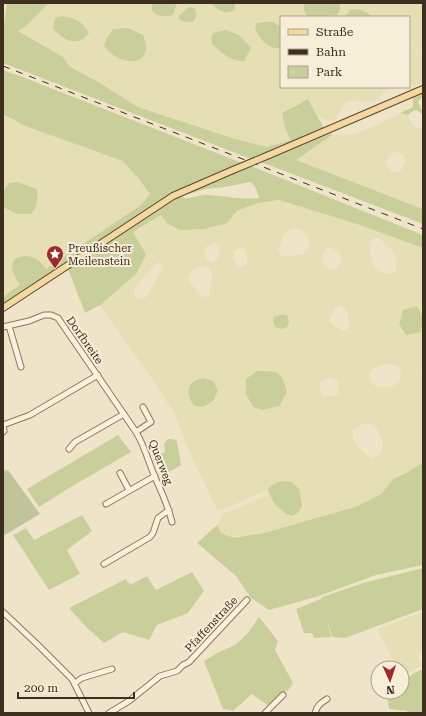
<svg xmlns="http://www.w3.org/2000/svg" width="426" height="716" font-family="'Roboto Serif',serif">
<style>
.farmland{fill:#e6deb5;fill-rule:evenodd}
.green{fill:#c9cf9b}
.cemetery{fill:#bfc49a}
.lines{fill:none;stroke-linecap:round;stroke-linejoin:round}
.minor-casing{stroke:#8d765c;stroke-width:7}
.major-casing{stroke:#5b4430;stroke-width:8}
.minor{stroke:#faf1dc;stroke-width:5}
.major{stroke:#f3d9a0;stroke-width:6}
.rail{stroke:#3d2e20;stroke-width:1;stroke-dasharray:7 7;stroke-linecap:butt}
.major-bridge-casing{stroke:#5b4430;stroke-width:8;stroke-linecap:butt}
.major-bridge{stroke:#f3d9a0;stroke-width:6}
.labels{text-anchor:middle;stroke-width:4;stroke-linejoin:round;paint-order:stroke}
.poi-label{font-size:11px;fill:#3d2e20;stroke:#f7eed8;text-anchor:start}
.street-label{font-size:11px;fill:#3d2e20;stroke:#f7eed8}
</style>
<rect width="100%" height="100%" fill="#f0e4c8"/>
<path class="farmland" d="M 49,3 L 152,3 L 151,6 L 176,9 L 177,3 L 211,3 L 215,7 L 235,9 L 235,3 L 304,3 L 304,10 L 306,15 L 312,17 L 281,17 L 281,27 L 273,22 L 277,48 L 281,48 L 281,87 L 388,87 L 375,102 L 349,101 L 342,106 L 338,116 L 334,121 L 329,121 L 320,118 L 308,99 L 293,106 L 285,128 L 291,140 L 267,147 L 235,139 L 138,107 L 100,83 L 70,67 L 63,57 L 17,31 L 26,26 Z
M 340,3 L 423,3 L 423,40 L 421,52 L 423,55 L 423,83 L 417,85 L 409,85 L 409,52 L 411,53 L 412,43 L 409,36 L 409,17 L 374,17 L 371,15 L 346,16 L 345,17 L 318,17 L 325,16 L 332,16 L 341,6 Z
M 400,113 L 408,115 L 412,124 L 418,128 L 422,127 L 423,125 L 423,209 L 296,160 L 332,135 L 352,135 L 377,125 ZM 393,152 L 399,153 L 404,156 L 406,161 L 402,169 L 398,173 L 391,171 L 385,162 Z
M 3,114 L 25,126 L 124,161 L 138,178 L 150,194 L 141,205 L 46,269 L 29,257 L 22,256 L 16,258 L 18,281 L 21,285 L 3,297 L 3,207 L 4,208 L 9,183 L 3,192 Z
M 279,200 L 357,224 L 423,248 L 423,317 L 417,306 L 403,310 L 399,324 L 421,332 L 423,323 L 423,364 L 421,373 L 423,376 L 423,462 L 406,473 L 393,479 L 381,494 L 358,506 L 264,533 L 234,538 L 221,533 L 217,525 L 223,514 L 268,495 L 267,490 L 222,510 L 217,510 L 189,451 L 174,413 L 155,383 L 130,348 L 100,305 L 132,232 L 161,215 L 167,223 L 227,223 L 237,211 L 257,203 ZM 294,228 L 301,229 L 308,236 L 309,248 L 303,254 L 292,256 L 282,256 L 278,250 L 284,234 L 289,230 ZM 374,238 L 379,238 L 394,252 L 397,261 L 395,272 L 390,274 L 381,272 L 373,265 L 370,254 L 370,243 ZM 213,243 L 220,245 L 218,258 L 213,263 L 206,260 L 204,255 L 206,247 ZM 243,248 L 247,255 L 247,261 L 244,267 L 238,267 L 233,259 L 234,251 ZM 328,248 L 332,248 L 340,253 L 341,262 L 337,269 L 330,271 L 323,264 L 322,256 L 324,251 ZM 160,262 L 162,264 L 162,269 L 150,291 L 144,299 L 135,298 L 134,291 L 137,285 L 156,264 ZM 198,266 L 206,266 L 211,271 L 212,277 L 209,296 L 201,297 L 188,279 L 190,273 ZM 340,305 L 344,308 L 348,314 L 349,324 L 347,330 L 342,330 L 334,326 L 329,320 L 335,308 ZM 385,364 L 396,365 L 401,372 L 400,380 L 392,387 L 377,387 L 370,382 L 369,373 L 374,368 ZM 329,378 L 338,381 L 338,394 L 332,396 L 324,397 L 319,387 L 321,381 ZM 364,423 L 373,425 L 379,432 L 383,443 L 381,453 L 373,459 L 365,454 L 354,442 L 352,430 Z
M 423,612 L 423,651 L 418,657 L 422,666 L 412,670 L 402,678 L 402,668 L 397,668 L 377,629 Z"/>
<path class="green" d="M 7,3 L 49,3 L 26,26 L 18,31 L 63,57 L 70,67 L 100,83 L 138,107 L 235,139 L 267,147 L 291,140 L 285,128 L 282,113 L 308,99 L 324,128 L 251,159 L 3,63 L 3,31 Z
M 152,3 L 177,3 L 173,15 C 163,18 149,16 152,3 Z
M 211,3 L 235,3 L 235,9 C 226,16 218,11 211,3 Z
M 304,3 L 340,3 C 341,7 340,12 337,15 L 312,17 L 306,15 L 304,10 Z
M 190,7 L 195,8 L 196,16 L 194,21 C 188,23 184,23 179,19 L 179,16 L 187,8 Z
M 355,9 L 362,10 L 374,17 L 345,17 L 350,10 Z
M 62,16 C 78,19 81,21 89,33 C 78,48 62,40 53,28 L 55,18 Z
M 264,22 L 273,22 L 281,27 L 281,48 C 268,50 260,39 255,29 L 257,23 Z
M 128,28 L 143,35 C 157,68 119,67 104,46 L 107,38 L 113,29 Z
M 226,30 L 239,35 L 251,48 L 244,61 C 231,62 221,52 212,44 L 211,39 L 213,33 Z
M 3,70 L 20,76 L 242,163 L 176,191 L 3,306 L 3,297 L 20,285 C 18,281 15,277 14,274 C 6,256 26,252 38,260 C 41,262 44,267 46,269 L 141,205 L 150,194 L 138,178 L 123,161 L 25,126 L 3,114 Z
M 423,93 L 423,96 L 418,102 L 423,112 L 423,115 L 418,111 L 414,110 L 408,115 L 400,113 L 413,107 L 413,97 Z
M 331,133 L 332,135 L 296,160 L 423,209 L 423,224 L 261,162 Z
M 251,166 L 423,235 L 423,248 L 357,224 L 279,200 L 257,203 L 237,211 L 227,223 L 204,229 L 180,230 L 167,223 L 161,215 L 133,232 L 146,255 L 136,274 L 100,305 L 85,313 L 68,269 L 150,214 L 181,195 L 184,198 C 193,199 200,194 209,195 C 228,196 239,200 259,198 C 258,192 255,185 250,182 L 225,187 L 206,189 L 188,194 L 185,193 Z
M 17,182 L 37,189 C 38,198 38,206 31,214 L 17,214 L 3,207 L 3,192 L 9,183 Z
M 417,306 L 423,317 L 421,332 L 406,335 L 399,324 L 403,310 Z
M 279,315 L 287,315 L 289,322 L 287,327 L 281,329 L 275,327 L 273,321 L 274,317 Z
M 257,371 C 279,372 281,370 287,392 L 279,406 L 263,410 L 253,407 L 246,394 L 246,379 Z
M 203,378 L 213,381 L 218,390 L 214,400 L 203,407 L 194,406 C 185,392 186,382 203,378 Z
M 118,435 L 131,452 L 69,488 L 39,507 L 27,489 Z
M 168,439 L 172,439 L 177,441 L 181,465 L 169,472 L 165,473 L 161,469 L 157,453 L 163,453 L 165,452 L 164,444 Z
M 423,462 L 423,565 L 376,575 L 319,596 L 269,610 L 251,598 L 236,576 L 197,543 L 217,525 L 221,533 L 234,538 L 264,533 L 358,506 L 381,494 L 393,479 L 406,473 Z
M 281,481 L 292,482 L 299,489 L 302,506 L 298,513 L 291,516 C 279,510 272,503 268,489 L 272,485 Z
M 82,515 L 92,531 L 67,550 L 80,574 L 49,590 L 13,535 L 26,528 L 34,540 Z
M 423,568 L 423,609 L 345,638 L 332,637 L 327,620 L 331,637 L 314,638 L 312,633 L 304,633 L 296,609 L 321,599 L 322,597 L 363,583 Z
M 192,572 L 204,591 L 188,613 L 157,625 L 149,640 L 123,632 L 104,643 L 87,628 L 69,608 L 126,579 L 130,585 L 147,576 L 156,590 Z
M 259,617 L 278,641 L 275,650 L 293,683 L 290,688 L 269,706 L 252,694 L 233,711 L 223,709 L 204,661 L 219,652 L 235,645 L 248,633 Z
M 423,669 L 423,713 L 407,713 L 407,711 L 389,709 L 387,695 L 391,692 L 402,692 L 402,683 L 414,673 Z"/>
<path class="cemetery" d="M 8,470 L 40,514 L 3,536 L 3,471 Z"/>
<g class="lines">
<g class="minor-casing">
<path id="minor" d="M 9,326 L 21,367
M 3,327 L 29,321 L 44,315 L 51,315 L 58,318 L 136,432 C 144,445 148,460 154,475 C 161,491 168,505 172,522
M 3,425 L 30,415 L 98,375
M 3,432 L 4,431 L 3,425
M 136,432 L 151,422 L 143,407
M 69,449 L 75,442 L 124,414
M 120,473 L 129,490
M 106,504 L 155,476
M 104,564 L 150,537 L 153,533 L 158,518 L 169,510
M 3,612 L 38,645 L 72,679 L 89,713
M 75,683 L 82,678 L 112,669
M 109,713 L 129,701 L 160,676 L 177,671 L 183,665 L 189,662 L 247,600
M 265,713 L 283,695
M 315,713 C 317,705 321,703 327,699"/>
</g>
<g class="major-casing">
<path id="major" d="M 269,155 L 423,89
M 3,308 L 173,196 L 233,170"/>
</g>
<use href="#minor" class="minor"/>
<use href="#major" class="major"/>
<path class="rail" d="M 3,66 L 423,229"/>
<g class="major-bridge-casing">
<path id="major-bridge" d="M 233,170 L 269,155"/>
</g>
<use href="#major-bridge" class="major-bridge"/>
</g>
<defs>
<g id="sight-pin" transform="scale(0.9)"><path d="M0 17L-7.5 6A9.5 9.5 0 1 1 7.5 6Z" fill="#9e2a2b" stroke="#f7eed8"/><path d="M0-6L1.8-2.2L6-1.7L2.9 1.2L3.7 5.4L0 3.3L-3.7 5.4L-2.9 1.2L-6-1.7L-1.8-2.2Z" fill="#fff"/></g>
</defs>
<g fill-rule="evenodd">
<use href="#sight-pin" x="55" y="254"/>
</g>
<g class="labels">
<g class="poi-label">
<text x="68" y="252">Preußischer<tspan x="68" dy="13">Meilenstein</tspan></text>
</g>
<g class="street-label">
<text transform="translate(85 340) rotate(55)" y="4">Dorfbreite</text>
<text transform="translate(161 462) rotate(68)" y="4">Querweg</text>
<text transform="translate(211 624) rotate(-47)" y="4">Pfaffenstraße</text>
</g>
</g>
<rect width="426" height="716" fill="none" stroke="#3d2e20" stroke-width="8"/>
<rect x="280" y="16" width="130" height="72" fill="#f7eed8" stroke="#ada18e"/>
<rect x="288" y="29" width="20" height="6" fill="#f3d9a0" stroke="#ada18e"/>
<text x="316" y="36" font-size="12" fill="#3d2e20">Straße</text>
<rect x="288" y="49" width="20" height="6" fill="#3d2e20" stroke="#ada18e"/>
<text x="316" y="56" font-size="12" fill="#3d2e20">Bahn</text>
<rect x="288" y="66" width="20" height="12" fill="#c9cf9b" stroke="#ada18e"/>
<text x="316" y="76" font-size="12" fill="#3d2e20">Park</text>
<g transform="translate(390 680) rotate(177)"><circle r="19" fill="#f7eed8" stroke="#ada18e"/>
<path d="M0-3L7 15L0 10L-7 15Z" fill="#9e2a2b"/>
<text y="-6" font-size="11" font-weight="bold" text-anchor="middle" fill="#3d2e20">N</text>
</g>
<path d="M18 692v6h116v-6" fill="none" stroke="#3d2e20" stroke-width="2"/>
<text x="24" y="692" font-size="12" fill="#3d2e20" stroke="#f7eed8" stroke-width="3" paint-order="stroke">200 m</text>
</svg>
